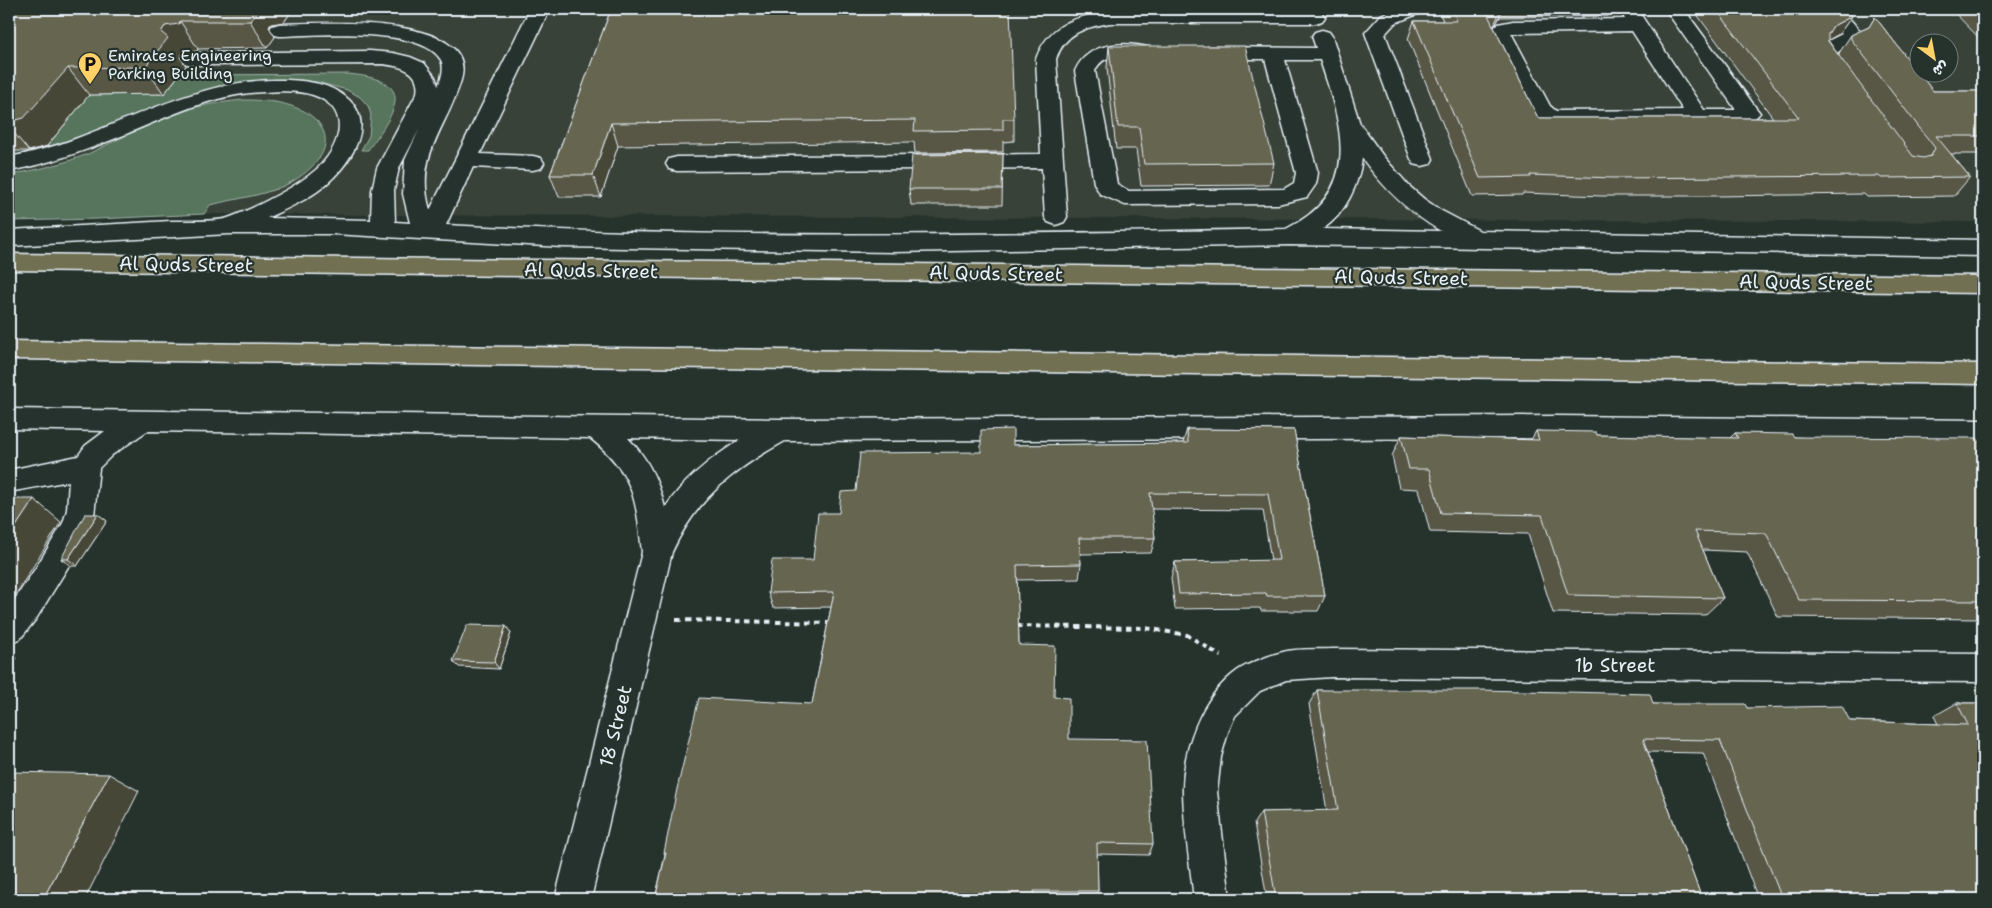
<svg xmlns="http://www.w3.org/2000/svg" width="1992" height="908" font-family="'Shantell Sans','Playpen Sans Arabic',sans-serif">
<style>
.built{fill:#394238;fill-rule:evenodd}
.green{fill:#56745c;stroke:#9fb2aa}
.lines{fill:none;stroke-linecap:round;stroke-linejoin:round}
.minor-casing{stroke:#e8f1f8;stroke-width:3}
.major-casing{stroke:#e8f1f8;stroke-width:3}
.path{stroke:#e8f1f8;stroke-width:4;stroke-dasharray:5.5 4.5;stroke-linecap:butt}
.minor{fill:#26332d;fill-rule:evenodd}
.major{fill:#716f52;fill-rule:evenodd}
.wall{fill:#585745;stroke:#e8f1f8}
.shaded-wall{fill:#474738;stroke:#e8f1f8}
.building{fill:#666550;stroke:#e8f1f8}
.labels{text-anchor:middle;stroke-width:4.5;stroke-linejoin:round;paint-order:stroke}
.far-poi-label{font-size:16px;fill:#e8f1f8;stroke:#26332d;text-anchor:start}
.street-label{font-size:19px;fill:#e8f1f8;stroke:#26332d}
</style>
<rect width="100%" height="100%" fill="#26332d"/>
<filter id="ink" filterUnits="userSpaceOnUse"><feTurbulence type="fractalNoise" baseFrequency=".02" numOctaves="2"/><feDisplacementMap in="SourceGraphic" scale="10" xChannelSelector="R" yChannelSelector="G"/><feConvolveMatrix kernelMatrix="1 2 1 2 8 2 1 2 1" color-interpolation-filters="sRGB"/></filter>
<g filter="url(#ink)">
<path class="built" d="M 9,9 L 1983,9 L 1983,222 L 204,214 L 210,205 L 275,189 L 293,181 L 311,168 L 320,159 L 113,142 L 88,154 L 58,164 L 9,175 ZM 1920,42 L 1950,42 L 1950,72 L 1920,72 Z"/>
<path class="green" d="M 348,74 C 417,80 398,109 368,150 L 361,150 L 369,136 L 371,115 L 368,106 L 360,97 L 347,90 L 317,82 L 250,81 L 202,91 L 43,151 L 89,95 L 164,94 L 179,75 Z
M 243,100 C 262,100 281,101 299,109 C 306,111 313,117 318,122 C 337,146 315,167 295,180 C 271,195 238,198 210,205 L 204,214 L 98,219 L 9,221 L 9,175 C 36,170 64,164 90,153 C 112,143 132,131 154,121 C 182,108 213,103 243,100 Z"/>
<g class="lines">
<g class="minor-casing">
<path id="minor" d="M 530,9 L 550,9 L 480,154 L 533,156 L 541,158 L 544,163 L 541,168 L 533,170 L 473,167 L 446,225 C 726,240 1006,234 1286,229 C 1364,191 1342,126 1320,60 L 1285,60 L 1318,173 L 1316,184 L 1307,197 L 1278,204 L 1125,205 L 1100,194 L 1094,183 L 1075,71 C 1088,41 1125,41 1153,48 L 1156,52 L 1153,56 C 1134,61 1105,47 1095,71 L 1117,184 L 1129,191 L 1284,189 L 1294,183 L 1296,173 L 1265,59 L 1209,59 L 1202,57 L 1199,53 L 1202,49 L 1209,47 L 1316,48 L 1312,36 L 1315,32 L 1322,30 L 1329,32 L 1332,36 L 1360,124 L 1383,156 L 1409,186 L 1424,199 L 1440,210 L 1480,231 L 1983,240 L 1983,256 L 1290,245 L 893,252 L 562,247 L 333,234 L 229,234 L 9,246 L 9,230 C 63,227 117,224 171,221 C 183,221 218,222 228,218 C 253,209 299,186 319,167 C 342,143 351,108 313,95 C 298,90 279,91 264,92 C 214,94 169,116 124,135 C 87,150 48,164 9,171 L 9,157 C 31,153 53,147 75,139 C 143,114 207,79 281,80 C 301,80 323,82 340,93 C 382,119 351,164 323,187 C 307,200 286,209 267,218 L 371,220 L 372,190 L 377,168 L 417,93 C 421,70 400,66 382,64 L 191,65 L 184,63 L 181,59 L 184,55 L 191,53 L 370,51 L 393,53 L 410,57 L 424,63 L 435,77 L 438,86 C 441,80 445,68 441,60 C 422,26 314,35 279,36 L 272,34 L 269,30 L 272,26 L 279,24 C 314,23 481,12 461,80 C 447,129 414,155 430,210 ZM 419,130 L 405,160 L 403,194 L 410,223 L 395,222 L 394,190 L 399,168 ZM 1362,158 C 1384,189 1408,212 1441,231 L 1323,229 C 1345,214 1359,185 1362,158 Z
M 1397,9 L 1423,9 L 1420,13 L 1395,23 L 1385,34 L 1433,159 L 1430,164 L 1422,166 L 1414,164 L 1411,159 L 1365,33 L 1381,15 Z
M 1619,9 L 1637,9 L 1704,110 L 1736,110 L 1665,9 L 1684,9 L 1756,108 L 1760,113 L 1752,121 L 1745,122 L 1552,123 L 1538,118 L 1531,108 L 1490,31 L 1498,24 L 1513,21 L 1625,19 ZM 1632,31 L 1683,110 L 1556,111 L 1550,106 L 1511,33 Z
M 1821,9 L 1841,9 L 1862,33 C 1855,47 1846,44 1836,54 L 1850,77 L 1847,81 L 1840,83 L 1833,81 L 1817,58 L 1816,53 L 1826,42 L 1842,34 Z
M 1110,11 L 1315,11 L 1322,13 L 1325,17 L 1322,21 L 1315,23 L 1110,23 C 1085,27 1065,33 1056,59 L 1067,217 L 1064,222 L 1056,225 L 1048,222 L 1045,217 L 1042,168 L 677,171 L 669,169 L 666,164 L 669,159 L 677,157 L 1041,154 L 1036,59 C 1049,23 1076,17 1110,11 Z
M 9,409 L 782,419 L 1555,416 L 1983,420 L 1983,442 L 1555,438 L 785,441 C 734,469 697,498 672,552 L 591,899 L 555,899 L 642,552 C 636,498 634,473 590,438 L 147,431 L 112,455 L 99,468 L 94,516 L 79,549 L 36,619 L 20,639 L 9,643 L 9,608 L 37,566 L 63,523 L 67,510 L 69,481 L 9,492 L 9,470 L 78,456 L 85,446 L 105,431 L 9,429 ZM 628,438 L 740,440 C 711,458 684,479 665,508 C 659,482 648,458 628,438 Z
M 1332,649 L 1983,654 L 1983,682 L 1332,677 L 1286,680 L 1260,691 L 1235,716 L 1228,732 L 1221,757 L 1217,792 L 1230,899 L 1194,899 C 1190,865 1184,828 1183,793 C 1182,750 1201,697 1237,671 C 1247,664 1270,655 1283,652 C 1298,648 1316,650 1332,649 Z"/>
</g>
<g class="major-casing">
<path id="major" d="M 9,254 L 1983,276 L 1983,293 L 9,270 Z
M 9,341 L 1983,364 L 1983,384 L 9,359 Z"/>
</g>
<path class="path" d="M 676,620 L 830,623
M 1016,626 L 1145,628 L 1187,635 L 1221,656"/>
<use href="#minor" class="minor"/>
<use href="#major" class="major"/>
</g>
<path class="wall" d="M 9,9 L 293,9 L 284,22 L 271,24 L 269,27 L 275,37 L 267,48 L 198,49 L 197,51 L 183,53 L 180,57 L 186,66 L 164,94 L 89,95 L 47,146 L 29,151 L 9,151 Z
M 611,9 L 1014,119 L 1014,141 L 1003,142 L 1003,152 L 915,153 L 914,142 L 618,146 L 601,197 L 559,197 L 550,175 Z
M 1438,9 L 1612,9 L 1608,16 L 1500,17 L 1497,22 L 1494,25 L 1493,25 L 1538,118 L 1773,118 L 1693,9 L 1846,9 L 1852,16 L 1839,34 L 1828,40 L 1839,56 L 1839,53 L 1851,35 L 1869,27 L 1875,17 L 1933,91 L 1983,91 L 1983,154 L 1951,154 L 1970,177 L 1954,196 L 1867,197 L 1864,194 L 1715,196 L 1602,196 L 1523,193 L 1522,195 L 1472,196 L 1408,39 L 1414,21 L 1443,21 Z
M 1951,9 L 1983,9 L 1983,42 Z
M 1109,46 L 1274,163 L 1269,185 L 1141,186 L 1136,149 L 1116,149 L 1107,68 Z
M 1003,154 L 1002,205 L 911,205 L 909,189 Z
M 1187,429 L 1294,430 L 1325,596 L 1318,611 L 1261,611 L 1260,608 L 1175,609 L 1171,578 L 1175,562 L 1271,561 L 1263,510 L 1151,509 L 1155,538 L 1151,553 L 1080,554 L 1081,564 L 1079,579 L 1017,580 L 1019,645 L 1054,697 L 1069,739 L 1153,844 L 1149,855 L 1097,854 L 1098,891 L 1096,899 L 655,899 L 665,855 L 664,853 L 812,704 L 831,607 L 773,608 L 768,593 L 813,560 L 839,513 L 856,491 L 981,452 L 1013,445 L 1183,443 Z
M 1536,431 L 1597,435 L 1730,438 L 1735,433 L 1794,437 L 1983,447 L 1983,619 L 1778,617 L 1747,552 L 1703,550 L 1723,598 L 1705,615 L 1553,613 L 1528,534 L 1430,532 L 1419,489 L 1399,488 L 1392,456 L 1401,436 L 1531,440 Z
M 98,514 L 107,521 L 77,566 L 71,566 L 61,559 Z
M 511,633 L 499,669 L 459,667 L 453,661 Z
M 1317,690 L 1747,708 L 1850,721 L 1938,724 L 1934,716 L 1957,703 L 1983,703 L 1983,899 L 1758,899 L 1703,753 L 1648,752 L 1702,899 L 1267,899 L 1254,823 L 1261,812 L 1327,811 L 1309,704 Z"/>
<path class="shaded-wall" d="M 255,9 L 293,9 L 284,22 L 271,24 L 269,27 L 275,37 L 267,48 L 250,21 Z
M 1501,9 L 1503,9 L 1497,22 L 1494,25 Z
M 1852,16 L 1839,34 L 1821,44 L 1833,26 Z
M 180,21 L 198,49 L 197,51 L 183,53 L 180,57 L 186,66 L 164,94 L 145,67 L 161,32 L 165,26 Z
M 68,68 L 89,95 L 47,146 L 29,151 L 9,127 L 9,122 Z
M 611,123 L 618,146 L 601,197 L 593,175 Z
M 34,499 L 61,522 L 9,605 L 9,537 Z
M 98,514 L 107,521 L 77,566 L 68,559 Z
M 506,626 L 511,633 L 499,669 L 494,662 Z
M 9,652 L 17,658 L 9,671 Z
M 109,774 L 139,791 L 85,899 L 43,899 Z"/>
<path class="building" d="M 9,9 L 259,9 L 250,21 L 180,21 L 179,24 L 165,26 L 161,32 L 168,38 L 145,67 L 68,68 L 24,118 L 9,122 Z
M 611,9 L 1010,9 L 1014,119 L 1003,119 L 1003,130 L 914,131 L 915,120 L 611,123 L 593,175 L 550,175 Z
M 1452,9 L 1491,9 L 1493,13 L 1487,13 L 1538,118 L 1799,118 L 1716,9 L 1846,9 L 1852,16 L 1833,26 L 1828,34 L 1828,41 L 1913,156 L 1923,158 L 1931,156 L 1935,148 L 1851,39 L 1851,35 L 1869,27 L 1875,17 L 1933,91 L 1983,91 L 1983,136 L 1936,136 L 1970,177 L 1881,178 L 1879,176 L 1727,177 L 1613,178 L 1530,175 L 1531,177 L 1480,178 L 1414,21 L 1457,21 Z
M 1109,46 L 1245,46 L 1274,163 L 1144,164 L 1139,127 L 1118,127 Z
M 1003,154 L 1002,189 L 909,189 L 912,155 Z
M 1013,429 L 1013,445 L 1188,443 L 1187,429 L 1294,430 L 1325,596 L 1267,596 L 1266,593 L 1179,594 L 1175,562 L 1279,560 L 1268,494 L 1150,493 L 1155,538 L 1079,538 L 1081,564 L 1017,565 L 1019,645 L 1055,646 L 1054,697 L 1069,698 L 1069,739 L 1147,740 L 1153,844 L 1097,843 L 1098,891 L 1034,891 L 1034,899 L 655,899 L 666,853 L 664,853 L 677,789 L 699,698 L 812,704 L 834,592 L 768,593 L 772,560 L 813,560 L 818,513 L 839,513 L 841,492 L 856,491 L 860,453 L 981,452 L 981,430 Z
M 1536,431 L 1596,432 L 1597,435 L 1738,438 L 1735,433 L 1792,434 L 1794,437 L 1977,438 L 1983,447 L 1983,601 L 1799,600 L 1766,533 L 1695,531 L 1723,598 L 1568,595 L 1542,515 L 1441,513 L 1429,469 L 1409,469 L 1401,436 L 1539,440 Z
M 9,499 L 34,499 L 9,537 Z
M 85,514 L 98,514 L 68,559 L 61,559 Z
M 467,625 L 506,626 L 494,662 L 453,661 Z
M 1317,690 L 1481,690 L 1650,694 L 1653,704 L 1745,704 L 1747,708 L 1842,706 L 1850,721 L 1968,725 L 1957,703 L 1983,703 L 1983,899 L 1782,899 L 1720,740 L 1643,739 L 1702,899 L 1276,899 L 1261,812 L 1338,810 Z
M 9,772 L 109,774 L 43,899 L 9,899 Z"/>
</g>
<defs>
<g id="parking-pin" transform="scale(1.25)"><path d="M0 17L-7.5 6A9.5 9.5 0 1 1 7.5 6Z" fill="#ffd166" stroke="#26332d"/><path d="M-3.5-5.5H1a3.5 3.5 0 0 1 0 7H-1V5.5H-3.5ZM-1-3.4V-.6H.8a1.4 1.4 0 0 0 0-2.8Z" fill="#111"/></g>
</defs>
<g fill-rule="evenodd">
<use href="#parking-pin" x="90" y="64"/>
</g>
<g class="labels">
<g class="far-poi-label">
<text x="108" y="61">Emirates Engineering<tspan x="108" dy="18">Parking Building</tspan></text>
</g>
<g class="street-label">
<text transform="translate(186 264) rotate(1)" y="7">Al Quds Street</text>
<text transform="translate(591 270) rotate(1)" y="7">Al Quds Street</text>
<text transform="translate(996 273) rotate(1)" y="7">Al Quds Street</text>
<text transform="translate(1401 277) rotate(1)" y="7">Al Quds Street</text>
<text transform="translate(1806 282) rotate(1)" y="7">Al Quds Street</text>
<text x="1615" y="672">1b Street</text>
<text transform="translate(615 726) rotate(-76)" y="7">18 Street</text>
</g>
</g>
<rect width="1992" height="908" fill="none" stroke="#26332d" stroke-width="30"/>
<rect x="15" y="15" width="1962" height="878" fill="none" stroke="#e8f1f8" stroke-width="2" filter="url(#ink)"/>
<g transform="translate(1934 58) rotate(148)"><circle r="24" fill="#26332d" stroke="#747f7e"/>
<path d="M0-4L9 19L0 12L-9 19Z" fill="#ffd166"/>
<text y="-8" font-size="14" font-weight="bold" text-anchor="middle" fill="#e8f1f8">ش</text>
</g>
</svg>
